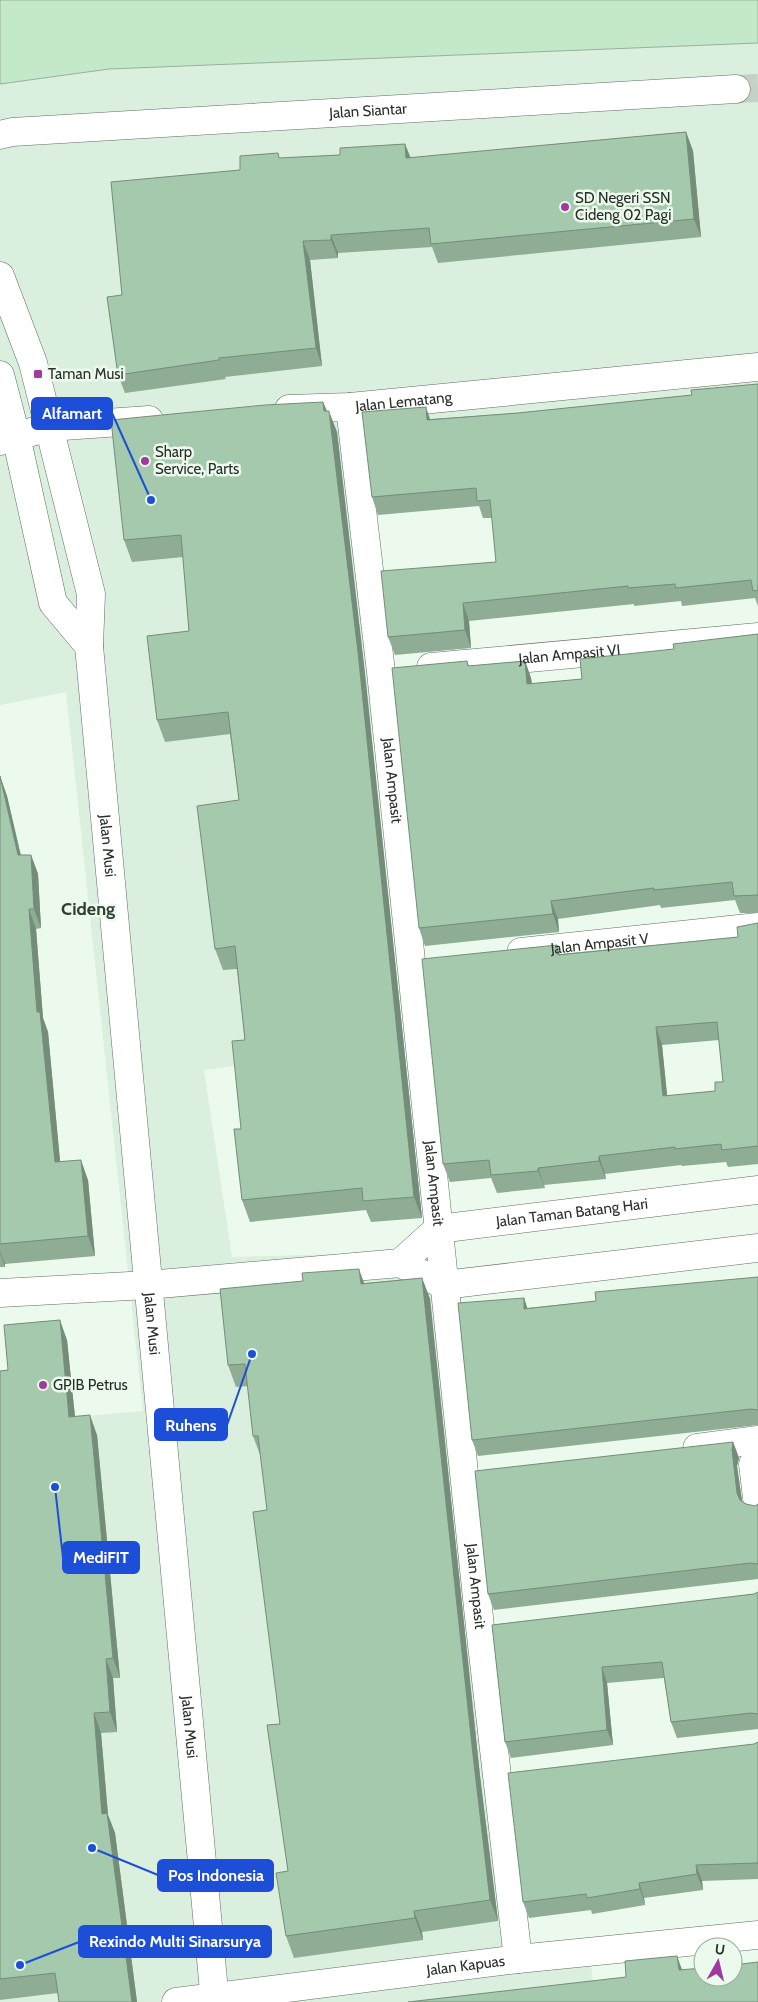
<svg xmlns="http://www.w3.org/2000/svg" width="758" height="2002" font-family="Cabin,sans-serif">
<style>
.built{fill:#daefdd}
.water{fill:#c4e9ca;stroke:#96b19a}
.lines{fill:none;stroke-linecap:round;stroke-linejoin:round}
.minor-tunnel{stroke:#c4d1c6;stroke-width:28;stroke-dasharray:28 14;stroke-linecap:butt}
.minor-casing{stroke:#606e63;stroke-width:29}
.tertiary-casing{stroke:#606e63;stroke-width:29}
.minor{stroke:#fff;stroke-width:28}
.tertiary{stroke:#fff;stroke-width:28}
.wall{fill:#8ead94;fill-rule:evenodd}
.shaded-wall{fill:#748d78}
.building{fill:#a5c9ac;stroke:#748d78;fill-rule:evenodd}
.poi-dot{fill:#a2399c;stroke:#ebfaed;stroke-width:2}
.labels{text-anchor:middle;stroke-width:5;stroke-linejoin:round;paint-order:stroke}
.street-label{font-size:15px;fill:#292e29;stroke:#ebfaed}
.poi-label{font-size:15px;fill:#292e29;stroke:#ebfaed;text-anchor:start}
.quarter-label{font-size:18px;font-weight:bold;fill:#323e34;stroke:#ebfaed}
.leader{fill:none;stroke:#1d4ed8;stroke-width:2}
.callout-dot{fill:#1d4ed8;stroke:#ebfaed;stroke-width:2}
.callout{fill:#1d4ed8;stroke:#1d4ed8;stroke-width:2}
.callout-label{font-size:16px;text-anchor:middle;font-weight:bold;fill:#fff}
</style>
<rect width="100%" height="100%" fill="#ebfaed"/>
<path class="built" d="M 0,0 L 758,0 L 758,396 L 359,443 L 390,725 L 304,728 L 332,1052 L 204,1070 L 232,1257 L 448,1251 L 515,1950 L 589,1946 L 595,2002 L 0,2002 L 0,1424 L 143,1411 L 66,692 L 0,705 Z"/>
<path class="water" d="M 0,0 L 758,0 L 758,43 L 109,69 L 0,84 Z"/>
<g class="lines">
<path class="minor-tunnel" d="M 736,89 L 758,88"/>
<g class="minor-casing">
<g id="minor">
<path id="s1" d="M 0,135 L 12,132 L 736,89"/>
<path id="s2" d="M 350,407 L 381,672 L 480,1627 L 518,1959"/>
<path id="s3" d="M 289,409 L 350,407 L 758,367"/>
<path d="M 0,441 L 49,427 L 149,420"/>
<path id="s4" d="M 431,667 L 758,637"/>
<path id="s5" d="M 521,952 L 758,927"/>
<path id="s6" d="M 400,1263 L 438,1229 L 758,1190"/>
<path d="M 0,1293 L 148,1285 L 400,1263 L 444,1285 L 758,1248"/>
<path d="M 697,1448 L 758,1440"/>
<path d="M 753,1464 L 758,1506"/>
<path id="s7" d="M 176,2002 L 518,1959 L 758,1935"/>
</g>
</g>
<g class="tertiary-casing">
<g id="tertiary">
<path id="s8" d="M 0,276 L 33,363 L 91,594 L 89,646 L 215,2002"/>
<path d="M 0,375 L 16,436 L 53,603 L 89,646"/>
</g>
</g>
<use href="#minor" class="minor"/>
<use href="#tertiary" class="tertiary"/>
</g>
<path class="wall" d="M 686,132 L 693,151 L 701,237 L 438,263 L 432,247 L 338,253 L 338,258 L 310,260 L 322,366 L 225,377 L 226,379 L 125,393 L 118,375 L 122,295 L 240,170 L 280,158 L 340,155 L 405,144 L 411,158 Z
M 758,384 L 758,606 L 755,598 L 682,606 L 681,601 L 634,606 L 634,604 L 469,621 L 471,648 L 395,655 L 388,637 L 496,562 L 492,518 L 483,518 L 479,506 L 378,515 L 372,497 L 431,419 L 518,413 L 692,395 Z
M 323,402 L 327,411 L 337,432 L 365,674 L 422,1218 L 371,1222 L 366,1210 L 250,1222 L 242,1200 L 241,1129 L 245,1040 L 237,969 L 223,970 L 215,949 L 239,800 L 230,734 L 165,742 L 157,720 L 189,631 L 183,557 L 132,562 L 124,540 Z
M 758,634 L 758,913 L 740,913 L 735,900 L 661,908 L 660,905 L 558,919 L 559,932 L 425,946 L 419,928 L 467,661 L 469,666 L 525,661 L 531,678 L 532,684 L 582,679 L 674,649 Z
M 0,776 L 7,796 L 21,855 L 31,855 L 38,874 L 41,928 L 36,929 L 43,1018 L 48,1032 L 60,1162 L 88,1180 L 95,1256 L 5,1264 L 5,1267 L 0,1267 Z
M 758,923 L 758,1164 L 728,1167 L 726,1162 L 682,1166 L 681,1165 L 605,1174 L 606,1179 L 544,1185 L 545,1188 L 497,1193 L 491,1178 L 450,1182 L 443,1164 L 557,945 L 560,954 L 738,937 ZM 719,1040 L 723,1082 L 715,1091 L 667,1096 L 662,1045 Z
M 758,1277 L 758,1425 L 478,1456 L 472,1440 L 524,1298 L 527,1308 L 596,1301 Z
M 422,1278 L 430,1299 L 480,1776 L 498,1921 L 422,1932 L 423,1940 L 294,1958 L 286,1936 L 288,1871 L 267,1510 L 261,1457 L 253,1436 L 248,1386 L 236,1387 L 228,1365 L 365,1283 Z
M 67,1340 L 75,1416 L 97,1435 L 120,1678 L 113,1678 L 117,1732 L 101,1733 L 108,1815 L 115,1833 L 137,2002 L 59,2002 L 58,1993 L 0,2000 L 0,1371 L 8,1370 Z
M 733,1442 L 739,1458 L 737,1466 L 742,1501 L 746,1504 L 755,1506 L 758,1504 L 758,1579 L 494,1610 L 488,1594 Z
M 758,1592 L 758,1729 L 677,1738 L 671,1722 L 664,1678 L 607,1683 L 613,1745 L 511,1758 L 505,1742 L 492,1625 L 754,1594 Z
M 758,1742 L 758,1879 L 702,1881 L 703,1890 L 644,1898 L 645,1905 L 592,1914 L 591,1910 L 529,1918 L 523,1902 L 754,1744 Z"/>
<path class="shaded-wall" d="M 686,132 L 693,151 L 701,237 L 694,219 Z
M 405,144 L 412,163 L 406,158 Z
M 331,235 L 338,253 L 338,258 L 331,240 Z
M 303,241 L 310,260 L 322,366 L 316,348 Z
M 323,402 L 331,422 L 329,411 L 337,432 L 365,674 L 422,1218 L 414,1197 Z
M 426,407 L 432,425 L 427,420 Z
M 463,603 L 469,621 L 471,648 L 465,630 Z
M 525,661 L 531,678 L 534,702 L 527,684 Z
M 0,776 L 7,796 L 25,875 L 18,855 Z
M 31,855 L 38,874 L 41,928 L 34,909 Z
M 551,901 L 558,919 L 559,932 L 553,914 Z
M 29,909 L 36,929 L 43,1018 L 48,1032 L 62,1182 L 55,1162 L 37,1012 Z
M 656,1027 L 662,1045 L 669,1114 L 663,1096 Z
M 599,1156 L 605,1174 L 606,1179 L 599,1161 Z
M 81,1160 L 88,1180 L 95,1256 L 88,1236 Z
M 538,1168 L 544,1185 L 545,1188 L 538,1171 Z
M 0,1251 L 5,1264 L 5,1267 L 0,1253 Z
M 359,1269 L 367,1291 L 361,1284 Z
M 422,1278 L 430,1299 L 480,1776 L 498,1921 L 490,1900 L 473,1755 Z
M 524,1298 L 529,1313 L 524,1309 Z
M 60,1320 L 67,1340 L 77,1437 L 69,1417 Z
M 90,1415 L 97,1435 L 120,1678 L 113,1658 Z
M 733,1442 L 739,1458 L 737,1466 L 743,1508 L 737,1493 L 732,1450 Z
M 106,1659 L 113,1678 L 117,1732 L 110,1712 Z
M 602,1667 L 607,1683 L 613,1745 L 607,1730 Z
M 94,1713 L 101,1733 L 108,1815 L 115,1833 L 137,2002 L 132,2002 L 102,1814 Z
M 696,1865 L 702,1881 L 703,1890 L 697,1874 Z
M 639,1883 L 644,1898 L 645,1905 L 640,1889 Z
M 414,1911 L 422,1932 L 423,1940 L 415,1918 Z
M 677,1956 L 684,1975 L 679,1970 Z"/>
<path class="building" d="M 686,132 L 694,219 L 431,244 L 429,228 L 331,235 L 331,240 L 303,241 L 316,348 L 219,358 L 219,360 L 118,375 L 107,297 L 122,295 L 111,182 L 240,170 L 240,156 L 278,153 L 279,158 L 340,155 L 340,148 L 405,144 L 406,158 Z
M 758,384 L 758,590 L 753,591 L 751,580 L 676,588 L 675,584 L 628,588 L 628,586 L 463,603 L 465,630 L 388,637 L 381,571 L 496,562 L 490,500 L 477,501 L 476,488 L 372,497 L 362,412 L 426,407 L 427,420 L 518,413 L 692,395 L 691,390 Z
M 323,402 L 324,411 L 329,411 L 358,652 L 414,1197 L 363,1201 L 362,1188 L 242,1200 L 234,1129 L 241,1129 L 232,1041 L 245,1040 L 235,946 L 215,949 L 197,806 L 239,800 L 228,712 L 157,720 L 147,636 L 189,631 L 181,535 L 124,540 L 111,420 L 265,405 Z
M 758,634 L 758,895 L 734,896 L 732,882 L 654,890 L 654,888 L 551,901 L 553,914 L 419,928 L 392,668 L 467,661 L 468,666 L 525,661 L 527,684 L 582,679 L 580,659 L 674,649 L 673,644 Z
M 0,776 L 18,855 L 31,855 L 34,909 L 29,909 L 37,1012 L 40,1012 L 55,1162 L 81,1160 L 88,1236 L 0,1244 Z
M 758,923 L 758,1146 L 722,1150 L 721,1144 L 675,1149 L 675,1147 L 599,1156 L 599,1161 L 538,1168 L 538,1171 L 491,1175 L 489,1160 L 443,1164 L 422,959 L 557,945 L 558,955 L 738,937 L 737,927 ZM 717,1022 L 723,1082 L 715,1082 L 715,1091 L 663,1096 L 656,1027 Z
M 359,1269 L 361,1284 L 422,1278 L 473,1755 L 490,1900 L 414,1911 L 415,1918 L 286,1936 L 276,1873 L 288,1871 L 267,1725 L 280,1724 L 253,1512 L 267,1510 L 258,1436 L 253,1436 L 245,1364 L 228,1365 L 220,1289 L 303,1281 L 302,1273 Z
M 758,1277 L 758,1410 L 751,1409 L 472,1440 L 458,1303 L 524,1298 L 524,1309 L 596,1301 L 595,1292 Z
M 60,1320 L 69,1417 L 90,1415 L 113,1658 L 106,1659 L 110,1712 L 94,1713 L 102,1814 L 107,1813 L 132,2002 L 59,2002 L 55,1973 L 0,1979 L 0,1371 L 8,1370 L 4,1325 Z
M 733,1442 L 732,1450 L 737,1493 L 740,1500 L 746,1504 L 755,1506 L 758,1504 L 758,1564 L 750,1563 L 488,1594 L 475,1471 Z
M 758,1592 L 758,1714 L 751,1713 L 671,1722 L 662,1662 L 602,1667 L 607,1730 L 505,1742 L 492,1625 L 754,1594 Z
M 758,1742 L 758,1863 L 696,1865 L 697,1874 L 639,1883 L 640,1889 L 587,1898 L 586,1894 L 523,1902 L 508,1773 L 754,1744 Z
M 677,1956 L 679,1970 L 703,1968 L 703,1977 L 733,1977 L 733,1965 L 758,1962 L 758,2002 L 408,2002 L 626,1977 L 625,1961 Z"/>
<g class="poi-dot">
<circle cx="565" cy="207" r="5"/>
<rect x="33" y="369" width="10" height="10" rx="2.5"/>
<circle cx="145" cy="461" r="5"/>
<circle cx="43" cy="1385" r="5"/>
</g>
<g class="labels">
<g class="street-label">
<text dy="5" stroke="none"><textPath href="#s1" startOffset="369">Jalan Siantar</textPath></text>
<text dy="5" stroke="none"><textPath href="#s3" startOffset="115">Jalan Lematang</textPath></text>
<text dy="5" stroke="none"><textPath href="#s4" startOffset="139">Jalan Ampasit VI</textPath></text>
<text dy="5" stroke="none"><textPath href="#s2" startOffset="376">Jalan Ampasit</textPath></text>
<text dy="5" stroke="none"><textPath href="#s8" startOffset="584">Jalan Musi</textPath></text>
<text dy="5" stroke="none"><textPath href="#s5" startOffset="79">Jalan Ampasit V</textPath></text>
<text dy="5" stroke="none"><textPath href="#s2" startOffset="781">Jalan Ampasit</textPath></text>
<text dy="5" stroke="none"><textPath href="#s6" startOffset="186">Jalan Taman Batang Hari</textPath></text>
<text dy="5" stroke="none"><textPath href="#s8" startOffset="1064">Jalan Musi</textPath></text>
<text dy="5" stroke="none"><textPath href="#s2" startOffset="1186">Jalan Ampasit</textPath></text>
<text dy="5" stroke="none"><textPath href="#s8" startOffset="1469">Jalan Musi</textPath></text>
<text dy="5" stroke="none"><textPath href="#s7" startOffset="292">Jalan Kapuas</textPath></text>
</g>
<g class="poi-label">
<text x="575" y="203">SD Negeri SSN<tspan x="575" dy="17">Cideng 02 Pagi</tspan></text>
<text x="48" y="379">Taman Musi</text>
<text x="155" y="457">Sharp<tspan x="155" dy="17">Service, Parts</tspan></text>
<text x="53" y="1390">GPIB Petrus</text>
</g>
<g class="quarter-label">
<text x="88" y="915">Cideng</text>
</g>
</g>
<path class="leader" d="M151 500L112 413M252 1354L227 1425M55 1487L63 1558M92 1848L158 1875M20 1965L79 1942"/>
<g class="callout-dot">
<circle cx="151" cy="500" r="5"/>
<circle cx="252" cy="1354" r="5"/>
<circle cx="55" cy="1487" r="5"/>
<circle cx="92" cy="1848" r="5"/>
<circle cx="20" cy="1965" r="5"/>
</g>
<g class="callout">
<rect x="32" y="398" width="80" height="31" rx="5"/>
<rect x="155" y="1409" width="72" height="31" rx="5"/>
<rect x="63" y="1542" width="76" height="31" rx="5"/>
<rect x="158" y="1860" width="115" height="31" rx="5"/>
<rect x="79" y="1926" width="192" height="31" rx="5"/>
</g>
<g class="callout-label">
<text x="72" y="419">Alfamart</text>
<text x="191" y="1431">Ruhens</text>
<text x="101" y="1563">MediFIT</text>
<text x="216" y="1881">Pos Indonesia</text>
<text x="175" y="1947">Rexindo Multi Sinarsurya</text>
</g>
<g transform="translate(718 1962) rotate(8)"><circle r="24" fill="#ebfaed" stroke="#9da89f"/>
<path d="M0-4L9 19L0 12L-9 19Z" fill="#a2399c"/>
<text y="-8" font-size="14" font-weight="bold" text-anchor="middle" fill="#292e29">U</text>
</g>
</svg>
